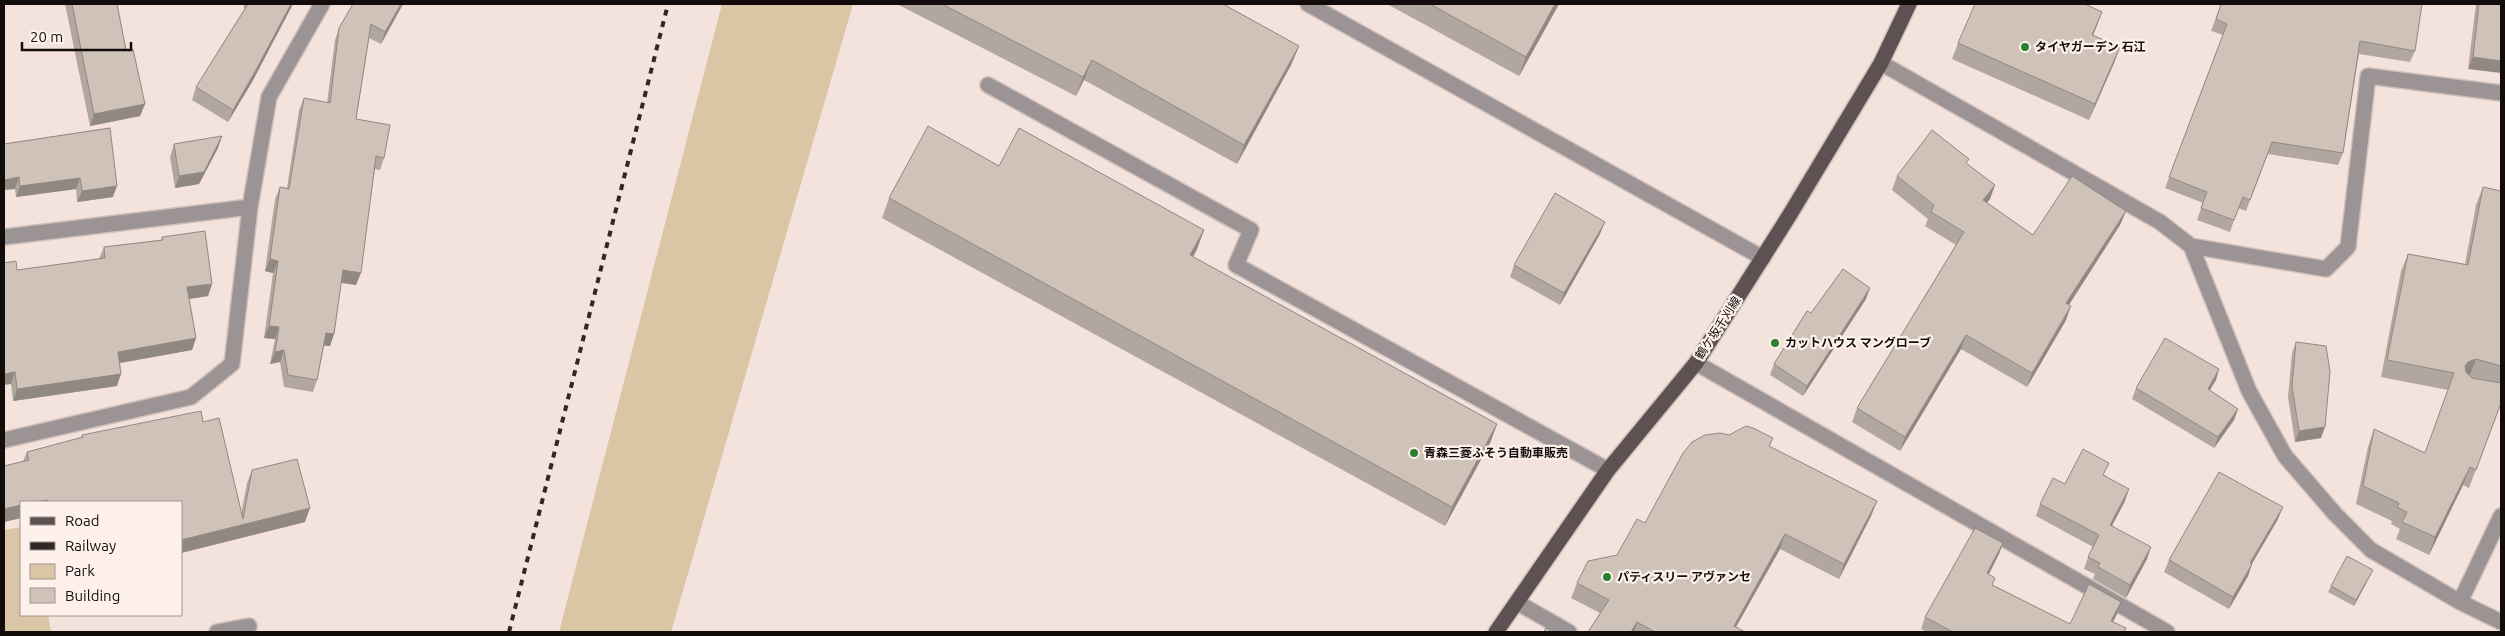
<svg xmlns="http://www.w3.org/2000/svg" width="2505" height="636" font-family="Ubuntu,'Noto Sans JP',sans-serif">
<style>
.green{fill:#dac5a5}
.lines{fill:none;stroke-linecap:round;stroke-linejoin:round}
.minor-casing{stroke:#d0c0bb;stroke-width:18}
.major-casing{stroke:#d0c0bb;stroke-width:18}
.minor{stroke:#9c9494;stroke-width:15}
.major{stroke:#5e5151;stroke-width:15}
.rail{stroke:#2f2826;stroke-width:4;stroke-dasharray:6 6;stroke-linecap:butt}
.wall{fill:#b2a79f}
.shaded-wall{fill:#918882}
.building{fill:#cfc2b9;stroke:#918882}
.poi-dot{fill:#2d802d;stroke:#fef1ec;stroke-width:2}
.labels{text-anchor:middle;stroke-width:4.5;stroke-linejoin:round;paint-order:stroke}
.poi-label{font-size:12px;font-weight:bold;fill:#120d0b;stroke:#fef1ec;text-anchor:start}
.street-label{font-size:12px;fill:#120d0b;stroke:#fef1ec}
</style>
<rect width="100%" height="100%" fill="#f4e2dd"/>
<path class="green" d="M 722,4 L 853,4 L 671,632 L 559,632 Z
M 21,527 L 21,615 L 48,615 L 51,632 L 4,632 L 4,530 Z"/>
<g class="lines">
<g class="minor-casing">
<path id="minor" d="M 1308,4 L 1763,258
M 1881,63 L 2160,222 L 2191,246 L 2249,391 L 2285,456 L 2335,514 L 2371,550 L 2460,602 L 2501,622
M 988,85 L 1251,230 L 1236,265 L 1608,470
M 4,237 L 250,207
M 2191,246 L 2326,269 L 2348,247 L 2368,76 L 2501,93
M 1696,363 L 2167,632
M 4,440 L 191,397 L 232,364 L 250,207 L 269,97 L 322,4
M 2460,602 L 2501,516
M 1518,603 L 1569,632
M 217,632 L 249,626 L 247,632"/>
</g>
<g class="major-casing">
<path id="major" d="M 1496,632 L 1608,470 L 1696,363 L 1789,216 L 1881,63 L 1909,4"/>
</g>
<use href="#minor" class="minor"/>
<use href="#major" class="major"/>
<path class="rail" d="M 509,632 L 668,4"/>
</g>
<path class="wall" d="M 65,4 L 117,4 L 126,50 L 145,104 L 140,116 L 90,126 Z
M 245,4 L 293,4 L 252,82 L 228,122 L 192,100 L 196,87 L 245,8 L 243,7 Z
M 353,4 L 403,4 L 381,44 L 369,38 L 356,119 L 384,158 L 380,170 L 375,169 L 356,285 L 341,283 L 334,334 L 330,346 L 324,346 L 317,380 L 313,392 L 284,387 L 280,362 L 270,364 L 275,339 L 264,338 L 273,273 L 265,271 L 275,199 L 280,187 L 287,188 L 299,110 L 304,98 L 327,103 L 335,40 L 339,28 Z
M 897,4 L 1223,4 L 1299,46 L 1291,65 L 1237,164 L 1084,80 L 1076,96 Z
M 1387,4 L 1559,4 L 1519,76 Z
M 2221,4 L 2415,51 L 2410,62 L 2359,54 L 2343,153 L 2338,165 L 2268,154 L 2246,211 L 2238,208 L 2230,232 L 2197,220 L 2203,203 L 2165,188 L 2223,35 L 2211,31 Z
M 2476,4 L 2501,4 L 2468,69 Z
M 2096,28 L 2093,35 L 2120,47 L 2114,63 L 2089,120 L 1952,59 L 1958,43 Z
M 110,128 L 113,197 L 77,202 L 76,189 L 16,197 L 15,189 L 4,144 Z
M 174,144 L 218,148 L 199,184 L 175,188 L 170,157 Z
M 1967,164 L 1995,185 L 1990,199 L 1987,203 L 2033,235 L 2126,211 L 2120,225 L 2069,305 L 2066,320 L 2027,387 L 1961,349 L 1900,451 L 1852,422 L 1857,408 L 1956,245 L 1925,226 L 1928,219 L 1892,190 L 1897,176 Z
M 999,166 L 1204,230 L 1197,249 L 1193,257 L 1497,424 L 1490,443 L 1445,526 L 882,218 L 889,198 Z
M 2483,187 L 2501,191 L 2501,403 L 2469,488 L 2463,485 L 2429,555 L 2396,539 L 2400,529 L 2391,524 L 2392,521 L 2356,504 L 2368,447 L 2374,429 L 2425,453 L 2448,390 L 2381,377 L 2401,271 L 2408,254 L 2465,264 L 2476,205 Z
M 1600,234 L 1560,305 L 1510,277 L 1514,265 Z
M 162,237 L 212,284 L 208,296 L 189,299 L 196,338 L 192,350 L 120,363 L 117,386 L 13,401 L 11,384 L 17,270 L 99,259 L 104,247 L 161,240 Z
M 1866,299 L 1803,396 L 1770,375 L 1774,364 L 1811,313 Z
M 2296,342 L 2321,438 L 2295,442 L 2288,397 L 2292,353 Z
M 2216,380 L 2209,390 L 2238,409 L 2234,420 L 2214,448 L 2132,399 L 2136,388 Z
M 203,422 L 241,514 L 247,483 L 252,470 L 305,522 L 181,553 L 181,502 L 21,502 L 21,518 L 4,522 L 4,466 L 23,461 L 27,452 L 81,438 L 82,435 Z
M 1770,447 L 1877,501 L 1871,516 L 1839,579 L 1780,549 L 1736,627 L 1745,632 L 1588,632 L 1600,613 L 1571,598 L 1577,583 L 1617,555 L 1645,523 Z
M 2105,475 L 2125,501 L 2112,525 L 2147,559 L 2126,598 L 2093,579 L 2095,574 L 2084,569 L 2088,557 L 2093,547 L 2036,516 L 2040,504 L 2065,484 Z
M 2278,519 L 2252,564 L 2248,576 L 2229,609 L 2164,572 L 2169,560 Z
M 2003,543 L 1999,554 L 1989,574 L 1993,585 L 2070,624 L 2117,614 L 2113,622 L 2124,632 L 1927,632 L 1921,629 L 1925,617 Z
M 2370,576 L 2354,606 L 2328,592 L 2331,586 Z"/>
<path class="shaded-wall" d="M 291,4 L 293,4 L 252,82 L 228,122 L 233,110 Z
M 401,4 L 403,4 L 381,44 L 385,32 Z
M 1555,4 L 1559,4 L 1519,76 L 1526,57 Z
M 2102,12 L 2096,28 L 2086,51 L 2092,35 Z
M 1299,46 L 1291,65 L 1237,164 L 1244,145 Z
M 2120,47 L 2114,63 L 2089,120 L 2095,104 Z
M 2473,57 L 2501,61 L 2501,73 L 2468,69 Z
M 1092,60 L 1084,80 L 1076,96 L 1083,77 Z
M 145,104 L 140,116 L 90,126 L 94,114 Z
M 222,136 L 218,148 L 199,184 L 175,188 L 179,176 Z
M 19,177 L 15,189 L 4,190 L 4,180 Z
M 80,178 L 76,189 L 16,197 L 20,186 Z
M 1995,185 L 1990,199 L 1978,214 L 1983,200 Z
M 117,186 L 113,197 L 77,202 L 82,191 Z
M 2126,211 L 2120,225 L 2061,317 L 2066,303 Z
M 1605,222 L 1600,234 L 1560,305 L 1564,293 Z
M 1204,230 L 1197,249 L 1183,275 L 1190,255 Z
M 270,259 L 278,261 L 273,273 L 265,271 Z
M 343,270 L 361,273 L 356,285 L 338,282 Z
M 212,284 L 208,296 L 183,300 L 187,287 Z
M 1870,288 L 1866,299 L 1803,396 L 1807,386 Z
M 2071,306 L 2066,320 L 2027,387 L 2032,373 Z
M 269,326 L 279,327 L 275,339 L 264,338 Z
M 326,333 L 334,334 L 330,346 L 322,345 Z
M 1966,335 L 1961,349 L 1900,451 L 1905,437 Z
M 196,338 L 192,350 L 114,364 L 118,352 Z
M 284,350 L 280,362 L 270,364 L 275,352 Z
M 2476,359 L 2469,377 L 2461,379 L 2465,366 L 2468,362 Z
M 2219,369 L 2216,380 L 2204,400 L 2208,389 Z
M 15,372 L 11,384 L 4,385 L 4,374 Z
M 121,374 L 117,386 L 13,401 L 17,389 Z
M 2238,409 L 2234,420 L 2214,448 L 2218,437 Z
M 1497,424 L 1490,443 L 1445,526 L 1452,507 Z
M 2325,427 L 2321,438 L 2295,442 L 2299,431 Z
M 2470,467 L 2463,485 L 2429,555 L 2435,537 Z
M 2129,489 L 2125,501 L 2106,537 L 2110,525 Z
M 47,500 L 46,502 L 35,502 Z
M 1877,501 L 1871,516 L 1839,579 L 1844,564 Z
M 21,505 L 21,518 L 4,522 L 4,509 Z
M 2283,507 L 2278,519 L 2245,575 L 2250,563 Z
M 310,508 L 305,522 L 181,553 L 181,540 Z
M 1785,534 L 1780,549 L 1733,632 L 1734,626 Z
M 2003,543 L 1999,554 L 1983,585 L 1987,573 Z
M 2151,547 L 2147,559 L 2126,598 L 2130,585 Z
M 2252,564 L 2248,576 L 2229,609 L 2233,597 Z
M 2373,570 L 2370,576 L 2354,606 L 2356,600 Z
M 2121,602 L 2117,614 L 2107,632 L 2111,621 Z
M 1637,622 L 1634,632 L 1631,632 Z"/>
<path class="building" d="M 72,4 L 117,4 L 126,50 L 133,49 L 145,104 L 94,114 Z
M 248,4 L 291,4 L 256,70 L 233,110 L 196,87 Z
M 353,4 L 401,4 L 385,32 L 371,24 L 356,119 L 390,125 L 384,158 L 376,156 L 361,273 L 343,270 L 334,334 L 326,333 L 317,380 L 288,375 L 284,350 L 275,352 L 279,327 L 269,326 L 278,261 L 270,259 L 280,187 L 289,189 L 304,98 L 330,103 L 339,28 Z
M 942,4 L 1223,4 L 1299,46 L 1244,145 L 1092,60 L 1083,77 Z
M 1430,4 L 1555,4 L 1526,57 Z
M 1975,4 L 2085,4 L 2102,12 L 2092,35 L 2120,47 L 2095,104 L 1958,43 Z
M 2221,4 L 2422,4 L 2415,51 L 2360,41 L 2343,153 L 2272,142 L 2250,200 L 2243,197 L 2234,220 L 2201,208 L 2207,192 L 2169,177 L 2227,24 L 2216,19 Z
M 2479,4 L 2501,4 L 2501,61 L 2473,57 Z
M 928,126 L 999,166 L 1019,128 L 1204,230 L 1190,255 L 1497,424 L 1452,507 L 889,198 Z
M 110,128 L 117,186 L 82,191 L 80,178 L 20,186 L 19,177 L 4,180 L 4,144 Z
M 1932,130 L 1969,159 L 1966,163 L 1995,185 L 1983,200 L 2033,235 L 2072,176 L 2126,211 L 2066,303 L 2071,306 L 2032,373 L 1966,335 L 1905,437 L 1857,408 L 1964,232 L 1931,212 L 1934,205 L 1897,176 Z
M 222,136 L 204,172 L 179,176 L 174,144 Z
M 2483,187 L 2501,191 L 2501,366 L 2476,359 L 2468,362 L 2465,366 L 2466,372 L 2472,378 L 2501,383 L 2501,403 L 2476,470 L 2470,467 L 2435,537 L 2402,522 L 2407,512 L 2397,507 L 2399,503 L 2363,486 L 2374,429 L 2425,453 L 2454,373 L 2387,360 L 2408,254 L 2468,265 Z
M 1555,193 L 1605,222 L 1564,293 L 1514,265 Z
M 205,231 L 212,284 L 187,287 L 196,338 L 118,352 L 121,374 L 17,389 L 15,372 L 4,374 L 4,263 L 16,261 L 17,270 L 105,258 L 104,247 L 163,240 L 162,237 Z
M 1843,269 L 1870,288 L 1807,386 L 1774,364 L 1807,311 L 1811,313 Z
M 2165,338 L 2219,369 L 2208,389 L 2238,409 L 2218,437 L 2136,388 Z
M 2296,342 L 2326,346 L 2330,372 L 2325,427 L 2299,431 L 2292,386 Z
M 201,411 L 203,422 L 219,418 L 243,519 L 252,470 L 297,459 L 310,508 L 181,540 L 181,502 L 48,502 L 47,500 L 35,502 L 21,502 L 21,505 L 4,509 L 4,466 L 29,460 L 27,452 L 83,437 L 82,435 Z
M 1746,426 L 1753,428 L 1773,438 L 1769,446 L 1877,501 L 1844,564 L 1785,534 L 1734,626 L 1745,632 L 1655,632 L 1637,622 L 1631,632 L 1588,632 L 1609,600 L 1577,583 L 1588,561 L 1617,555 L 1637,519 L 1645,523 L 1683,453 L 1692,442 L 1705,435 L 1720,433 L 1729,435 Z
M 2083,449 L 2109,463 L 2103,475 L 2129,489 L 2110,525 L 2151,547 L 2130,585 L 2098,567 L 2100,563 L 2088,557 L 2099,535 L 2040,504 L 2053,478 L 2065,484 Z
M 2219,472 L 2283,507 L 2250,563 L 2252,564 L 2233,597 L 2169,560 Z
M 1975,528 L 2003,543 L 1987,573 L 1995,578 L 1992,585 L 2070,624 L 2089,584 L 2121,602 L 2111,621 L 2126,628 L 2124,632 L 1953,632 L 1925,617 Z
M 2347,556 L 2373,570 L 2356,600 L 2331,586 Z
M 1546,628 L 1552,632 L 1544,632 Z"/>
<g class="poi-dot">
<circle cx="2025" cy="47" r="5"/>
<circle cx="1775" cy="343" r="5"/>
<circle cx="1414" cy="453" r="5"/>
<circle cx="1607" cy="577" r="5"/>
</g>
<g class="labels">
<g class="poi-label">
<text x="2035" y="51">タイヤガーデン 石江</text>
<text x="1785" y="347">カットハウス マングローブ</text>
<text x="1424" y="457">青森三菱ふそう自動車販売</text>
<text x="1617" y="581">パティスリー アヴァンセ</text>
</g>
<g class="street-label">
<text transform="translate(1718 328) rotate(-57)" y="4">鶴ケ坂千刈線</text>
</g>
</g>
<rect width="2505" height="636" fill="none" stroke="#120d0b" stroke-width="10"/>
<rect x="20" y="501" width="162" height="115" fill="#fef1ec" stroke="#a09692"/>
<rect x="30" y="517" width="25" height="8" fill="#5e5151" stroke="#a09692"/>
<text x="65" y="526" font-size="15" fill="#120d0b">Road</text>
<rect x="30" y="542" width="25" height="8" fill="#2f2826" stroke="#a09692"/>
<text x="65" y="551" font-size="15" fill="#120d0b">Railway</text>
<rect x="30" y="564" width="25" height="15" fill="#dac5a5" stroke="#a09692"/>
<text x="65" y="576" font-size="15" fill="#120d0b">Park</text>
<rect x="30" y="588" width="25" height="15" fill="#cfc2b9" stroke="#a09692"/>
<text x="65" y="601" font-size="15" fill="#120d0b">Building</text>
<path d="M22 42v8h109v-8" fill="none" stroke="#120d0b" stroke-width="2.5"/>
<text x="30" y="42" font-size="15" fill="#120d0b" stroke="#fef1ec" stroke-width="4" paint-order="stroke">20 m</text>
</svg>
